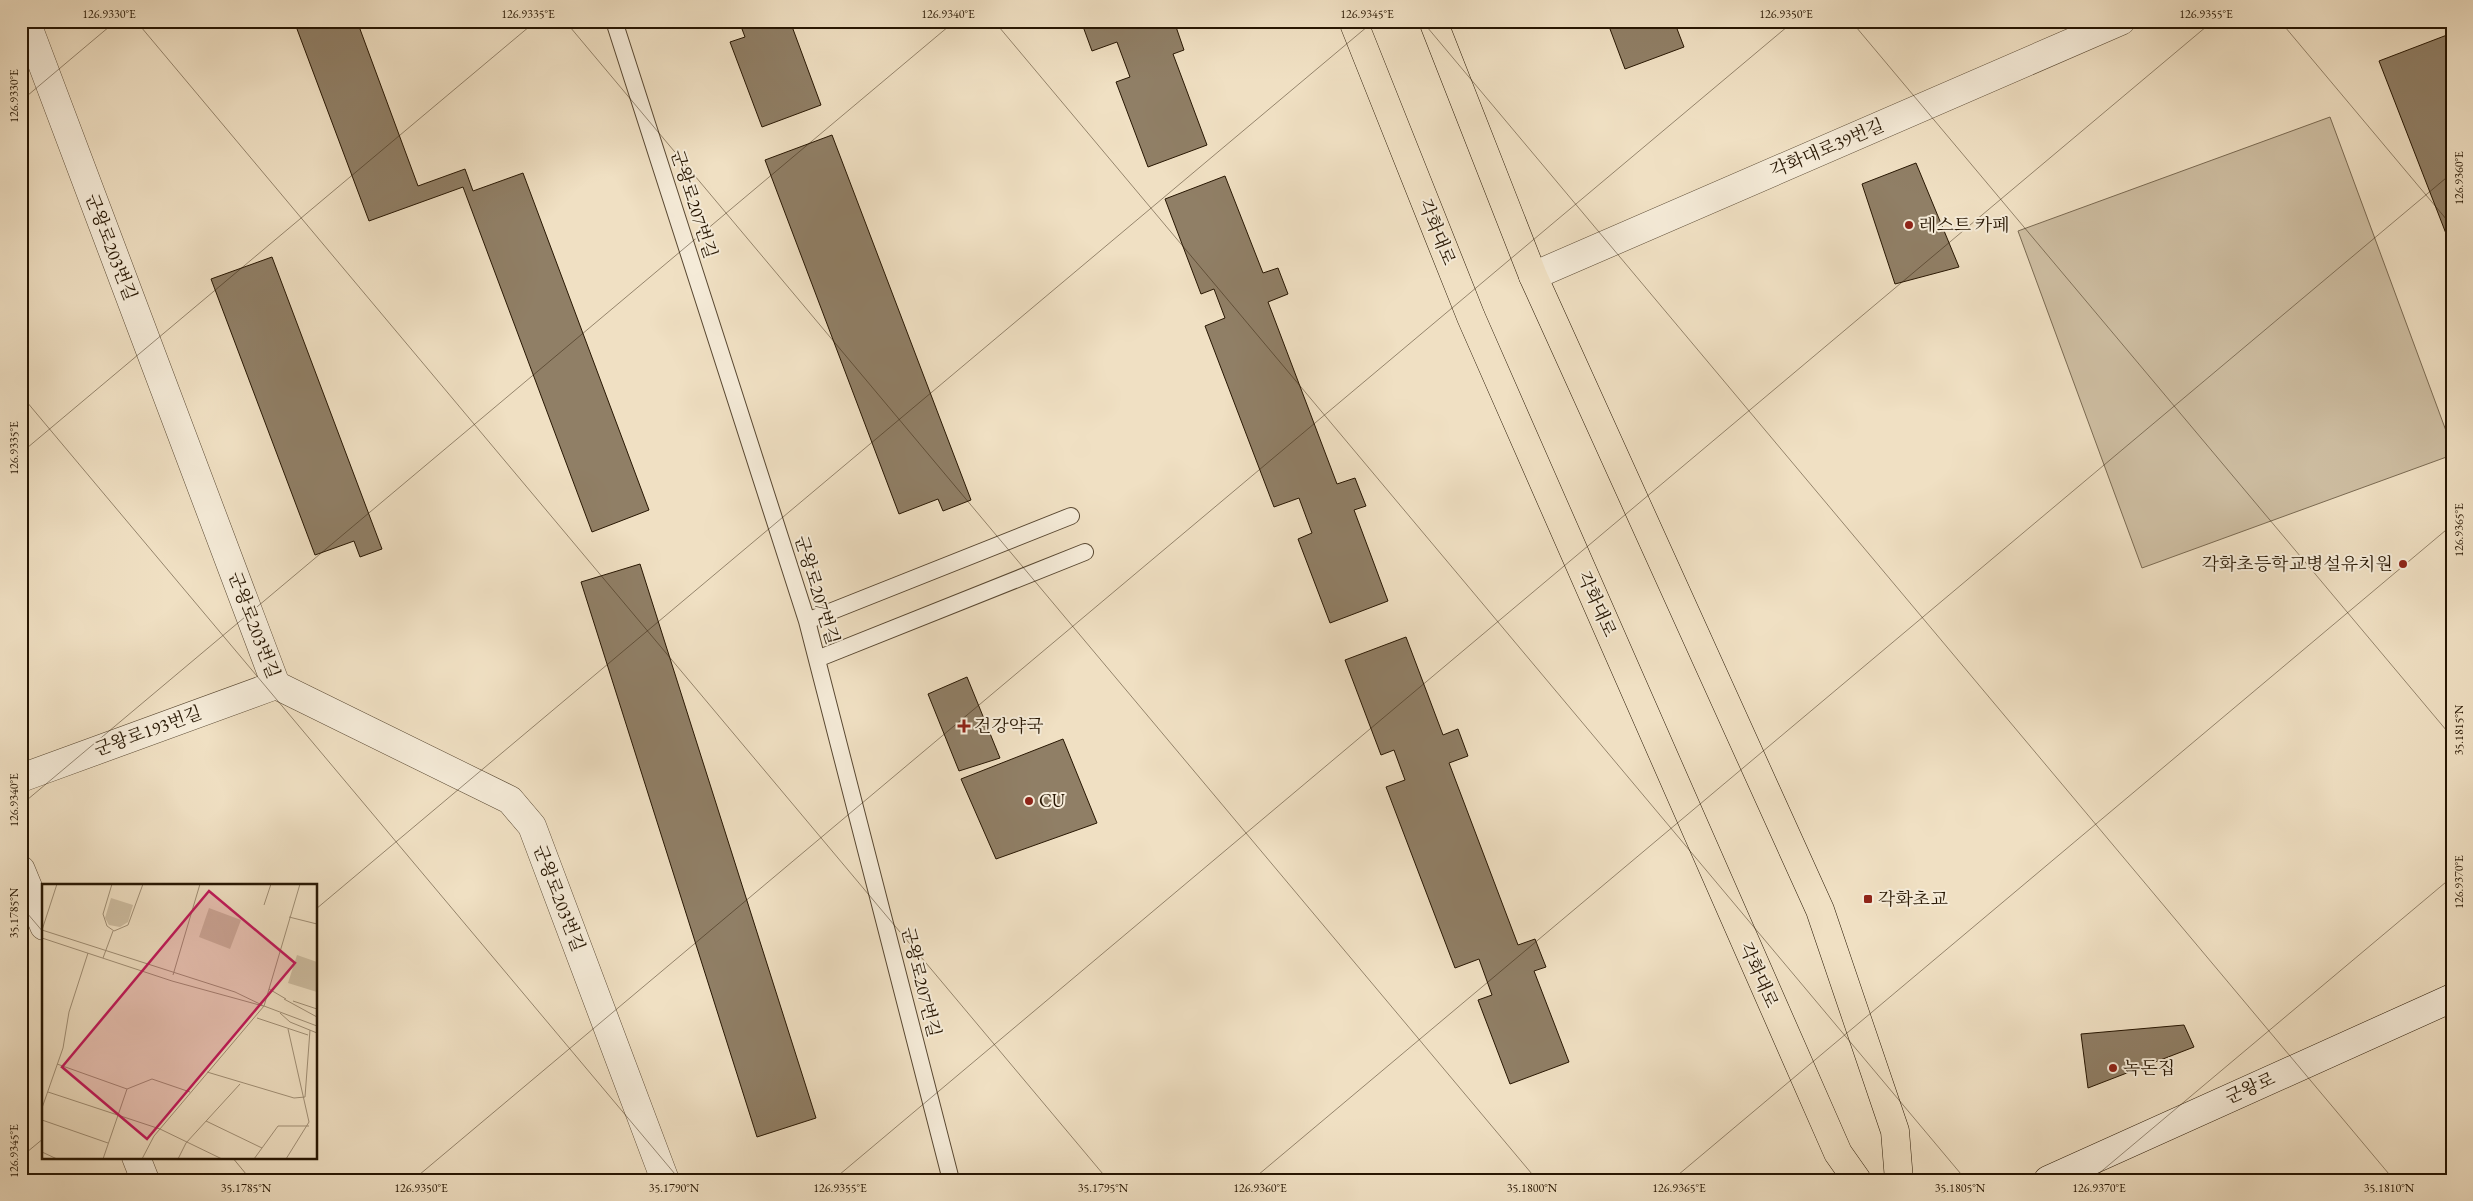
<svg xmlns="http://www.w3.org/2000/svg" width="2473" height="1201" font-family="'EB Garamond','Noto Serif KR',serif">
<style>
.green{fill:#cebea2;stroke:#7a6a52}
.building{fill:#907f66;stroke:#271602}
.lines{fill:none;stroke-linecap:round;stroke-linejoin:round}
.lane-casing{stroke:#594832;stroke-width:18}
.street-casing{stroke:#594832;stroke-width:29}
.secondary-casing{stroke:#271602;stroke-width:29}
.primary-casing{stroke:#271602;stroke-width:29}
.lane{stroke:#f5ebd8;stroke-width:16}
.street{stroke:#f5ebd8;stroke-width:28}
.secondary{stroke:#f5ebd8;stroke-width:28}
.primary{stroke:#f0e0c3;stroke-width:28}
.ticks{fill:none;stroke:#271602;stroke-width:1;stroke-opacity:0.45}
.poi-dot{fill:#8f2418;stroke:#f5ebd8;stroke-width:2}
.labels{text-anchor:middle;stroke-width:4;stroke-linejoin:round;paint-order:stroke}
.street-label{font-size:18px;fill:#271602;stroke:#f5ebd8}
.poi-label{font-size:18px;fill:#271602;stroke:#f5ebd8;text-anchor:start}
.inset-road{fill:none;stroke:#a08f76;stroke-width:1}
.view{fill:#c2185b;fill-opacity:0.15;stroke:#c2185b;stroke-width:2.5}
.inset-edge{fill:none;stroke:#271602;stroke-width:2.5}
.neatline{fill:none;stroke:#271602;stroke-width:2}
.ticks-label{font-size:12px;text-anchor:middle;fill:#271602}
</style>
<rect width="100%" height="100%" fill="#f0e0c3"/>
<filter id="stains"><feTurbulence type="fractalNoise" baseFrequency=".004" numOctaves="4"/><feColorMatrix values="0 0 0 0 .2 0 0 0 0 .09 0 0 0 0 .02 0 0 0 .5 -.17"/></filter>
<radialGradient id="worn" r=".72"><stop offset=".6" stop-color="#630" stop-opacity="0"/><stop offset="1" stop-color="#630" stop-opacity=".3"/></radialGradient>
<path class="green" d="M 2330,117 L 2452,447 L 2452,455 L 2142,568 L 2018,231 Z"/>
<path class="building" d="M 294,21 L 357,21 L 418,186 L 465,169 L 473,191 L 523,173 L 649,510 L 592,532 L 463,187 L 369,221 Z
M 739,21 L 790,21 L 821,105 L 762,127 L 730,42 L 745,37 Z
M 1081,21 L 1154,21 L 1156,28 L 1174,21 L 1184,50 L 1173,54 L 1207,145 L 1148,167 L 1116,82 L 1130,77 L 1117,42 L 1092,51 Z
M 1607,21 L 1674,21 L 1684,47 L 1625,69 Z
M 2447,35 L 2452,47 L 2452,249 L 2379,61 Z
M 832,135 L 971,500 L 943,511 L 938,499 L 899,514 L 765,160 Z
M 1916,163 L 1959,267 L 1895,284 L 1862,184 Z
M 1225,176 L 1263,273 L 1278,268 L 1288,294 L 1268,302 L 1337,484 L 1355,478 L 1366,506 L 1354,510 L 1388,601 L 1330,623 L 1298,539 L 1312,533 L 1299,498 L 1274,507 L 1205,326 L 1225,318 L 1214,289 L 1201,294 L 1165,199 Z
M 272,257 L 382,549 L 360,557 L 354,541 L 315,555 L 211,279 Z
M 640,564 L 816,1118 L 757,1137 L 581,582 Z
M 1406,637 L 1443,735 L 1458,729 L 1468,756 L 1449,763 L 1518,945 L 1535,939 L 1546,967 L 1534,971 L 1569,1062 L 1510,1084 L 1478,1000 L 1492,995 L 1479,959 L 1455,968 L 1386,787 L 1405,780 L 1394,750 L 1381,755 L 1345,660 Z
M 967,677 L 1000,758 L 959,771 L 928,694 Z
M 1063,739 L 1097,823 L 996,859 L 961,779 Z
M 2184,1025 L 2194,1047 L 2088,1088 L 2081,1034 Z"/>
<g class="lines">
<g class="lane-casing">
<path id="lane" d="M 614,21 L 807,621 L 951,1180
M 807,621 L 1071,516
M 817,659 L 1085,552"/>
</g>
<g class="street-casing">
<path id="street" d="M 26,21 L 276,685 L 510,800 L 532,826 L 665,1180
M 1533,276 L 2121,21
M 21,778 L 276,685
M 21,870 L 44,926
M 136,1157 L 145,1180"/>
</g>
<g class="secondary-casing">
<path id="secondary" d="M 2048,1180 L 2452,998"/>
</g>
<g class="primary-casing">
<path id="primary" d="M 1353,21 L 1471,317 L 1838,1153 L 1857,1180
M 1433,21 L 1533,276 L 1820,910 L 1895,1131 L 1899,1180"/>
</g>
<use href="#lane" class="lane"/>
<use href="#street" class="street"/>
<use href="#secondary" class="secondary"/>
<use href="#primary" class="primary"/>
</g>
<path class="ticks" d="M 136,21 L 1108,1180M 565,21 L 1537,1180M 994,21 L 1966,1180M 1422,21 L 2394,1180M 1851,21 L 2452,737M 2280,21 L 2452,226M 21,101 L 116,21M 21,395 L 680,1180M 21,453 L 536,21M 21,805 L 955,21M 21,906 L 44,933M 316,909 L 1374,21M 21,1157 L 44,1138M 232,1157 L 251,1180M 413,1180 L 1794,21M 833,1180 L 2213,21M 1252,1180 L 2452,173M 1672,1180 L 2452,525M 2091,1180 L 2452,877"/>
<g class="poi-dot">
<circle cx="1909" cy="225" r="5"/>
<circle cx="2403" cy="564" r="5"/>
<path d="M961.5 718.5h5v5h5v5h-5v5h-5v-5h-5v-5h5z"/>
<circle cx="1029" cy="801" r="5"/>
<rect x="1863" y="894" width="10" height="10" rx="2.5"/>
<circle cx="2113" cy="1068" r="5"/>
</g>
<g class="labels">
<g class="street-label">
<text transform="translate(1827 148) rotate(-23)" y="6">각화대로39번길</text>
<text transform="translate(694 204) rotate(72)" y="6">군왕로207번길</text>
<text transform="translate(1437 232) rotate(68)" y="6">각화대로</text>
<text transform="translate(111 247) rotate(69)" y="6">군왕로203번길</text>
<text transform="translate(817 590) rotate(73)" y="6">군왕로207번길</text>
<text transform="translate(1597 604) rotate(66)" y="6">각화대로</text>
<text transform="translate(254 625) rotate(69)" y="6">군왕로203번길</text>
<text transform="translate(148 731) rotate(-20)" y="6">군왕로193번길</text>
<text transform="translate(559 898) rotate(69)" y="6">군왕로203번길</text>
<text transform="translate(1759 975) rotate(66)" y="6">각화대로</text>
<text transform="translate(921 982) rotate(76)" y="6">군왕로207번길</text>
<text transform="translate(2250 1088) rotate(-24)" y="6">군왕로</text>
</g>
<g class="poi-label">
<text x="1919" y="231">레스트 카페</text>
<text x="2393" y="570" text-anchor="end">각화초등학교병설유치원</text>
<text x="974" y="732">건강약국</text>
<text x="1039" y="807">CU</text>
<text x="1878" y="905">각화초교</text>
<text x="2123" y="1074">녹돈집</text>
</g>
</g>
<g transform="translate(42 884)">
<rect width="275" height="275" fill="#f0e0c3"/>
<path d="M 69,14 L 91,21 L 86,38 L 78,43 L 67,41 L 63,34 ZM 167,24 L 199,36 L 188,65 L 157,53 ZM 255,71 L 275,78 L 275,108 L 246,99 Z" fill="#cebea2"/>
<path class="inset-road" d="M 70,0 L 61,30 L 65,42 L 72,47 L 86,41 L 101,0M 222,21 L 229,0M 247,33 L 275,40M 0,46 L 15,0M 0,46 L 193,108 L 222,122M 0,54 L 130,97 L 221,122M 61,74 L 71,47M 131,91 L 158,0M 227,105 L 244,115M 242,115 L 275,133M 251,117 L 275,125M 222,122 L 275,142M 238,129 L 248,138 L 275,149M 215,134 L 266,151M 15,180 L 85,205 L 110,195 L 148,208M 165,188 L 252,214 L 263,213 L 268,146M 6,208 L 118,245 L 180,275M 0,224 L 21,164 L 27,128 L 46,69M 0,236 L 66,259M 164,237 L 220,264M 0,268 L 15,275M 61,275 L 85,205M 100,275 L 112,252 L 222,122 L 258,0M 136,275 L 144,259 L 198,200M 212,275 L 236,242 L 267,242M 244,275 L 267,238 L 246,145"/>
<path class="view" d="M 167,7 L 253,79 L 105,255 L 20,183 Z"/>
<rect width="275" height="275" class="inset-edge"/>
</g>
<rect width="2473" height="1201" fill="none" stroke="#f0e0c3" stroke-width="55"/>
<rect x="28" y="28" width="2418" height="1146" class="neatline"/>
<g class="ticks-label">
<text x="109" y="18">126.9330°E</text>
<text x="528" y="18">126.9335°E</text>
<text x="948" y="18">126.9340°E</text>
<text x="1367" y="18">126.9345°E</text>
<text x="1786" y="18">126.9350°E</text>
<text x="2206" y="18">126.9355°E</text>
<text transform="translate(14 96) rotate(-90)" y="4">126.9330°E</text>
<text transform="translate(2459 178) rotate(-90)" y="4">126.9360°E</text>
<text transform="translate(14 448) rotate(-90)" y="4">126.9335°E</text>
<text transform="translate(2459 530) rotate(-90)" y="4">126.9365°E</text>
<text transform="translate(2459 730) rotate(-90)" y="4">35.1815°N</text>
<text transform="translate(14 800) rotate(-90)" y="4">126.9340°E</text>
<text transform="translate(2459 882) rotate(-90)" y="4">126.9370°E</text>
<text transform="translate(14 913) rotate(-90)" y="4">35.1785°N</text>
<text transform="translate(14 1151) rotate(-90)" y="4">126.9345°E</text>
<text x="246" y="1192">35.1785°N</text>
<text x="421" y="1192">126.9350°E</text>
<text x="674" y="1192">35.1790°N</text>
<text x="840" y="1192">126.9355°E</text>
<text x="1103" y="1192">35.1795°N</text>
<text x="1260" y="1192">126.9360°E</text>
<text x="1532" y="1192">35.1800°N</text>
<text x="1679" y="1192">126.9365°E</text>
<text x="1960" y="1192">35.1805°N</text>
<text x="2099" y="1192">126.9370°E</text>
<text x="2389" y="1192">35.1810°N</text>
</g>
<rect width="100%" height="100%" filter="url(#stains)"/>
<rect width="100%" height="100%" fill="url(#worn)"/>
</svg>
